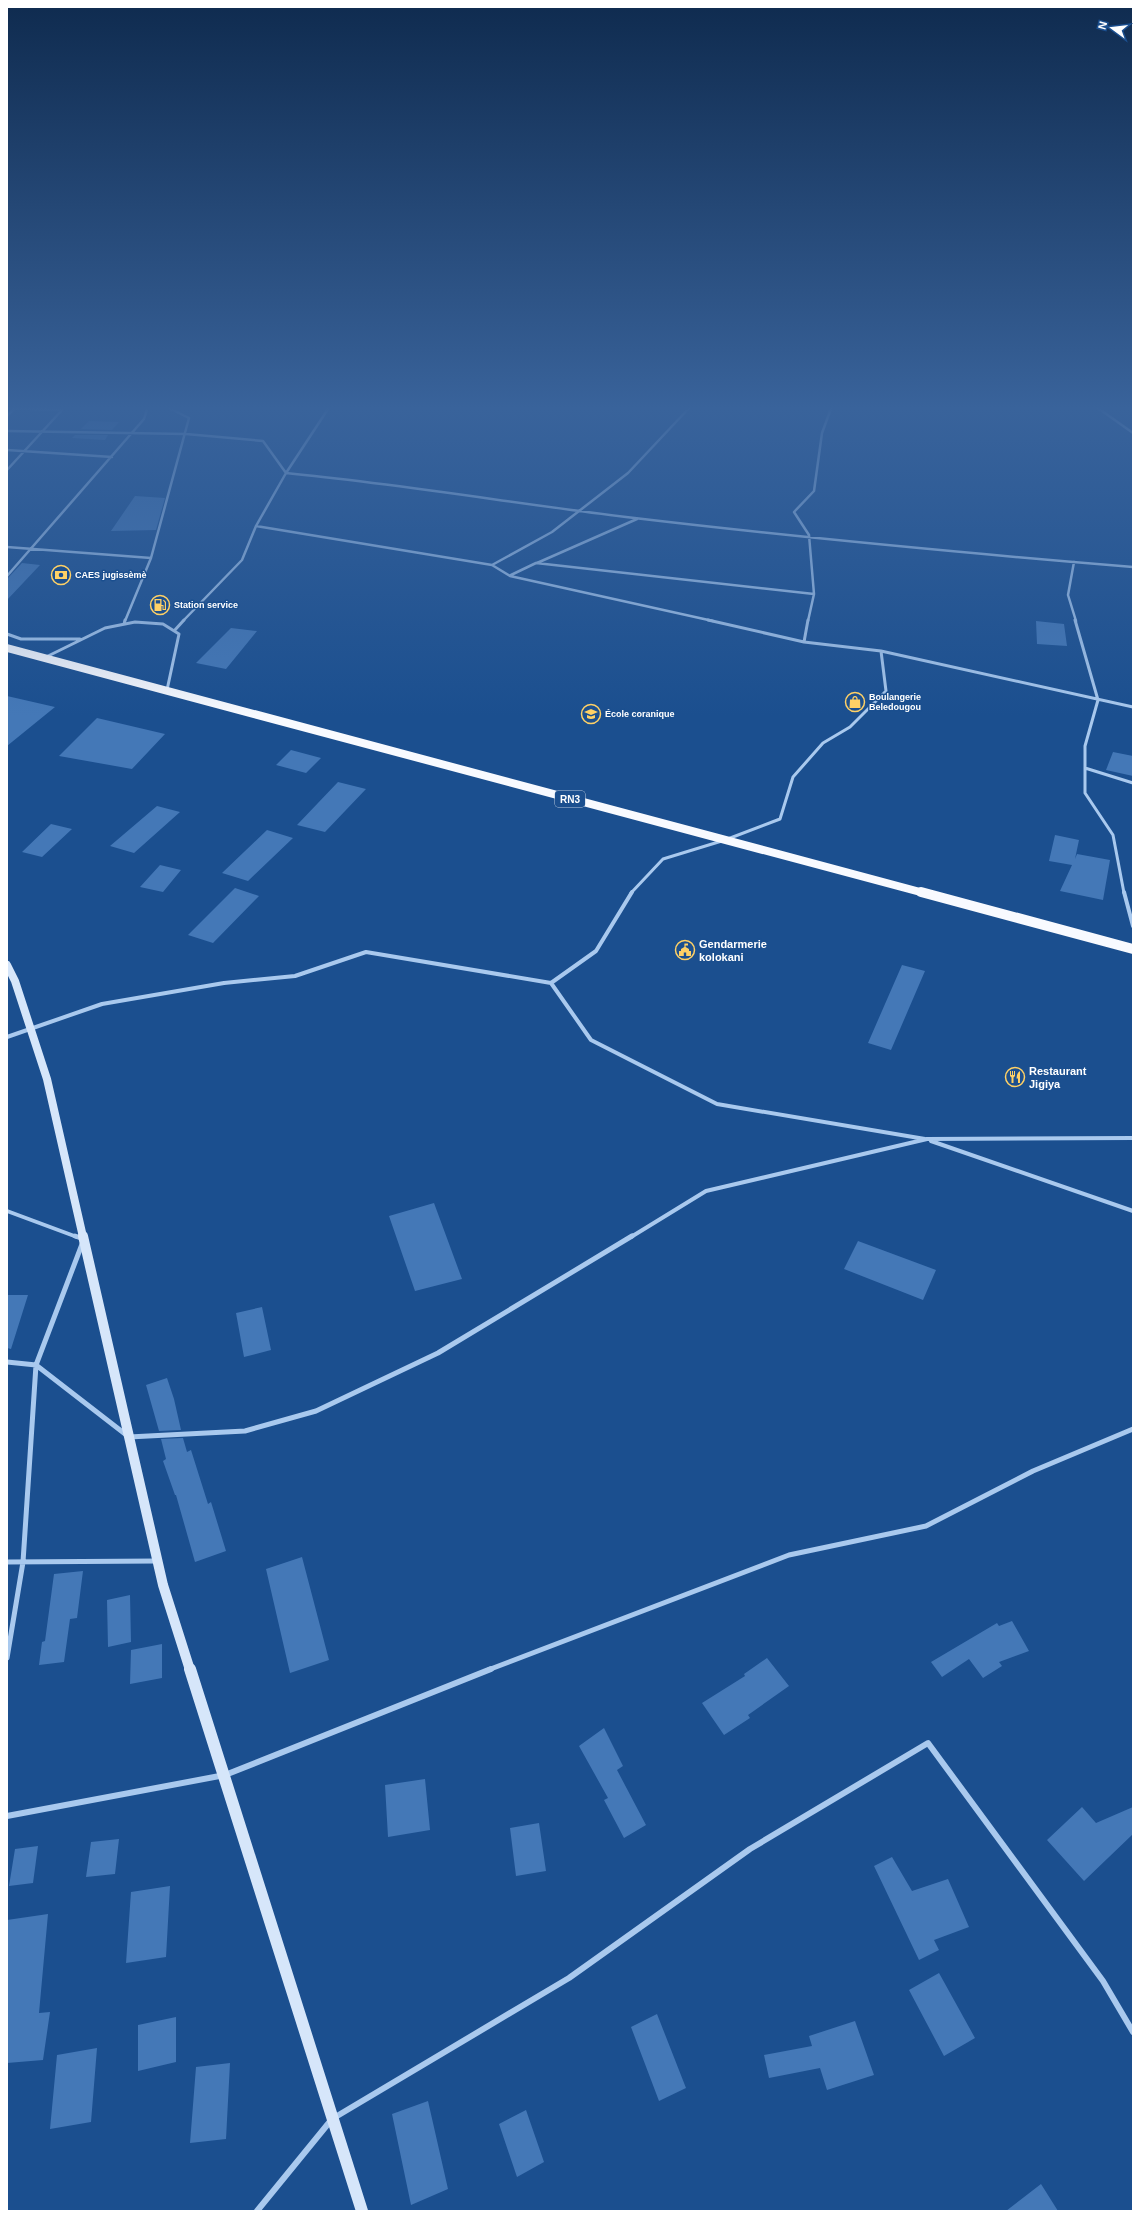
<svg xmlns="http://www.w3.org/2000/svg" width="1140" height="2218" font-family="Helvetica,sans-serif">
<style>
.building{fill:#4478b7}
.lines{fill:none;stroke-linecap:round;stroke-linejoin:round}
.minor-far4{stroke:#a9c9ee;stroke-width:2.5}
.minor-far3{stroke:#a9c9ee;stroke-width:3}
.minor-far2{stroke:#a9c9ee;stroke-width:4}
.minor-far1{stroke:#a9c9ee;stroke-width:5}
.minor{stroke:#a9c9ee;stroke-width:6}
.secondary-far2{stroke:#d6e6fa;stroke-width:8}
.secondary-far1{stroke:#d6e6fa;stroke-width:10}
.secondary{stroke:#d6e6fa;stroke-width:12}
.trunk-far1{stroke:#f8faff;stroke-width:8}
.trunk{stroke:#f8faff;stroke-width:10}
.labels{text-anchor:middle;stroke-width:3;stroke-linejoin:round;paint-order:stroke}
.far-poi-label{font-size:9px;font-weight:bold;fill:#fff;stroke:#1b4f8f;text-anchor:start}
.shield{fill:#1b4f8f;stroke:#bbcadd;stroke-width:1}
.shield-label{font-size:10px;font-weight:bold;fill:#fff}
.poi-label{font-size:11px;font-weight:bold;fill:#fff;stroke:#1b4f8f;text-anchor:start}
</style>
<rect width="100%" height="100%" fill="#1b4f8f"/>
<path class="building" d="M 89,421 L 119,422 L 112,430 L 81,429 Z
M 75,435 L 108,435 L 105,440 L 72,438 Z
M 135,496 L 165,498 L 156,530 L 111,531 Z
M 22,563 L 40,565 L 7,600 L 7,579 Z
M 1036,621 L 1064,624 L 1067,646 L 1037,644 Z
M 231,628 L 257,631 L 226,669 L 196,663 Z
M 7,696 L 55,707 L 7,746 Z
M 97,718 L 165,734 L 132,769 L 59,756 Z
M 291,750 L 321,758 L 306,773 L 276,765 Z
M 1113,752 L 1133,756 L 1133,776 L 1106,770 Z
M 338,782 L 366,789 L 325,832 L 297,825 Z
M 157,806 L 180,812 L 134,853 L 110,846 Z
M 51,824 L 72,829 L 42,857 L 22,852 Z
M 267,830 L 293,838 L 248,881 L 222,873 Z
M 1055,835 L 1079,840 L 1075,859 L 1077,854 L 1110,860 L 1103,900 L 1060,891 L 1072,865 L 1049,861 Z
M 160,865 L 181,870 L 163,892 L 140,887 Z
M 235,888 L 259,896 L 213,943 L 188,935 Z
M 902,965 L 925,971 L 891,1050 L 868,1043 Z
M 434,1203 L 462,1279 L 415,1291 L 389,1216 Z
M 858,1241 L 936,1270 L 923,1300 L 844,1269 Z
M 7,1295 L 28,1295 L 11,1349 L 7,1348 Z
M 262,1307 L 271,1350 L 244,1357 L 236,1313 Z
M 167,1378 L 174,1399 L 181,1430 L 159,1431 L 146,1385 Z
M 183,1438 L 187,1452 L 191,1450 L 208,1504 L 211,1502 L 226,1551 L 195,1562 L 176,1495 L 175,1495 L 163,1461 L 166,1459 L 161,1439 Z
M 302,1557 L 329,1660 L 290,1673 L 266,1569 Z
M 83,1571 L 77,1618 L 70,1619 L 64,1662 L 39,1665 L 42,1642 L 45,1641 L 54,1574 Z
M 130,1595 L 131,1642 L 108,1647 L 107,1600 Z
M 1012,1621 L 1029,1651 L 999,1662 L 1002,1666 L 983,1678 L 969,1659 L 942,1677 L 931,1662 L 997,1623 L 999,1626 Z
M 162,1644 L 162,1678 L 130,1684 L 131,1650 Z
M 767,1658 L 789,1686 L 748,1715 L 750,1718 L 724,1735 L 702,1703 L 745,1676 L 744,1674 Z
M 604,1728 L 623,1766 L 617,1770 L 646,1825 L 624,1838 L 604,1800 L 608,1798 L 579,1746 Z
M 425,1779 L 430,1830 L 388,1837 L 385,1785 Z
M 1082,1807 L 1096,1823 L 1133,1807 L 1133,1834 L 1084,1881 L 1047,1840 Z
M 539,1823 L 546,1871 L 516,1876 L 510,1828 Z
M 119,1839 L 115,1874 L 86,1877 L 91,1842 Z
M 38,1846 L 33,1883 L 9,1886 L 15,1849 Z
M 892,1857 L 912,1891 L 948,1879 L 969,1927 L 934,1940 L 939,1950 L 919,1960 L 874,1866 Z
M 170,1886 L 166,1957 L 126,1963 L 131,1892 Z
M 48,1914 L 39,2013 L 50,2012 L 43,2060 L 7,2063 L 7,1920 Z
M 939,1973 L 975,2038 L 944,2056 L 909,1990 Z
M 657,2014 L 686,2088 L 659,2101 L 631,2027 Z
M 176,2017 L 176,2062 L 138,2071 L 138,2025 Z
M 855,2021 L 874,2075 L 827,2090 L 820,2068 L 769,2078 L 764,2055 L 812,2046 L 809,2036 Z
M 97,2048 L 91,2122 L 50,2129 L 57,2055 Z
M 230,2063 L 226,2139 L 190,2143 L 196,2067 Z
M 428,2101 L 448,2189 L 411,2205 L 392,2114 Z
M 526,2110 L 544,2162 L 517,2177 L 499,2124 Z
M 1041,2184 L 1058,2211 L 1006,2211 Z"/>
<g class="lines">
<path class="minor-far4" d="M 1095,406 L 1133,433
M 7,408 L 62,410 L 7,470
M 7,416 L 15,408
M 7,431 L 186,434 L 263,441 L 286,473 C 400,484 512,503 626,517 C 794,537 964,553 1133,567
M 7,450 L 112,457
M 256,526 L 492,565 L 510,576 L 713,621
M 7,547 L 151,558
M 1074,562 L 1068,595 L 1076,621
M 537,563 L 637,519
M 492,565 L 552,532 L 628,473 L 691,406
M 511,575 L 536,563 L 814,594
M 7,576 L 144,419 L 148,406
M 125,621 L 151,558 L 189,418 L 165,406
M 183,621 L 242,560 L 256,526 L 286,473 L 330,406
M 808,621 L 814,594 L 809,535 L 794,512 L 814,491 L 822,433 L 832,406"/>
<path class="minor-far3" d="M 708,620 L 804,642 L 881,651 L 1133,707
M 1075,620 L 1098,700 L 1085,746 L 1085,793 L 1113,835 L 1124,893
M 124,624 L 125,620
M 174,631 L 184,620
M 7,634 L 21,639 L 80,639
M 804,642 L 808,620
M 46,657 L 105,628 L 135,622 L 163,624 L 179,634 L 167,690
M 1085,768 L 1133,783
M 631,893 L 663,859 L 725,840 L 780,819 L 793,777 L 823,743 L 850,727 L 886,691 L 881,651"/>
<path class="minor-far2" d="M 1124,892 L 1133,926
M 551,983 L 591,1040 L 717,1104 L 925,1139
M 7,1037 L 102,1004 L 224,983 L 295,976 L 366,952 L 551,983 L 596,951 L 632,892
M 931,1141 L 1133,1211
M 7,1211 L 77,1237
M 631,1237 L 706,1191 L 927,1139 L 1133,1138"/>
<path class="minor-far1" d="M 7,1362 L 36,1365 L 129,1437 L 245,1431 L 316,1411 L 438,1353 L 632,1236
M 7,1562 L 157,1561
M 7,1658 L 23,1562 L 36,1365 L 84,1239 L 75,1236
M 488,1670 L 789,1555 L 926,1526 L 1033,1471 L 1133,1429"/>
<path class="minor" d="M 7,1816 L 225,1775 L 491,1669
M 257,2211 L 332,2119 L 569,1978 L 750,1849 L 928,1743 L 1103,1981 L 1133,2032"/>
<path class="secondary-far2" d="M 7,965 L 15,981 L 47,1079 L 83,1237"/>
<path class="secondary-far1" d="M 83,1236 L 163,1585 L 190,1670"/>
<path class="secondary" d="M 190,1669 L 362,2211"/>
<path class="trunk-far1" d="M 7,648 L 924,893"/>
<path class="trunk" d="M 921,892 L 1133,949"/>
</g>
<linearGradient id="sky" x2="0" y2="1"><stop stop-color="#0f2b4f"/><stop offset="0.57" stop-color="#39639b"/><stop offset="1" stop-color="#39639b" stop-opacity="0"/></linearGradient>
<rect width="1140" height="716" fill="url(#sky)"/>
<defs>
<g id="bank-ring" transform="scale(1)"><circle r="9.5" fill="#1b4f8f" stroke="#ffd166" stroke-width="1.5"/><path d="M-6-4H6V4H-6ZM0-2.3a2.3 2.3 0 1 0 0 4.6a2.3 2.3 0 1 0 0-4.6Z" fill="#ffd166"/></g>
<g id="fuel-ring" transform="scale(1)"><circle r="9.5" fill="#1b4f8f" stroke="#ffd166" stroke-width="1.5"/><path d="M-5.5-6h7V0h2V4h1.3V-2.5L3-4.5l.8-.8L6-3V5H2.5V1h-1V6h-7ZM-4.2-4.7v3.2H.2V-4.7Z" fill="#ffd166"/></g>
<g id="shop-ring" transform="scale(1)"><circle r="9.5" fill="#1b4f8f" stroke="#ffd166" stroke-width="1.5"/><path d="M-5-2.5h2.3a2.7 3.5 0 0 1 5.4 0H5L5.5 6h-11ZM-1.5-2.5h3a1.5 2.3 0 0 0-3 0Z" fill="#ffd166"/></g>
<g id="school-ring" transform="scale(1)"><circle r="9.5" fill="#1b4f8f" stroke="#ffd166" stroke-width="1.5"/><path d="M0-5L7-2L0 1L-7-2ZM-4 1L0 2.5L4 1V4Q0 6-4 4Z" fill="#ffd166"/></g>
<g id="civic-ring" transform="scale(1)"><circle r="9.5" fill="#1b4f8f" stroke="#ffd166" stroke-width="1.5"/><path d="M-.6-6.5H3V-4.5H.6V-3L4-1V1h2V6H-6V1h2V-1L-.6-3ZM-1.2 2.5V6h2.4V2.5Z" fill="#ffd166"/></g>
<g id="restaurant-ring" transform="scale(1)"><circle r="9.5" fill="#1b4f8f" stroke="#ffd166" stroke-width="1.5"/><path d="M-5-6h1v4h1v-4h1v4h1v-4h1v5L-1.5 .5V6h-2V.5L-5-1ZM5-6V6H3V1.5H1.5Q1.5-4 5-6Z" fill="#ffd166"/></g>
</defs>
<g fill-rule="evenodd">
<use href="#bank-ring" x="61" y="575"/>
<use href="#fuel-ring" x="160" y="605"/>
<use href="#shop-ring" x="855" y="702"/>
<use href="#school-ring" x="591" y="714"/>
<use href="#civic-ring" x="685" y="950"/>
<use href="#restaurant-ring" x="1015" y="1077"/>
</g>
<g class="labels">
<g class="far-poi-label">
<text x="75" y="578">CAES jugissèmè</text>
<text x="174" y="608">Station service</text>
<text x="869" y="700">Boulangerie<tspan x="869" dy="10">Beledougou</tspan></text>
<text x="605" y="717">École coranique</text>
</g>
<rect class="shield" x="555" y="791" width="30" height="16" rx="3"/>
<g class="shield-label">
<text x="570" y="803">RN3</text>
</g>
<g class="poi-label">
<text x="699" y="948">Gendarmerie<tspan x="699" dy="13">kolokani</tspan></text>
<text x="1029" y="1075">Restaurant<tspan x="1029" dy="13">Jigiya</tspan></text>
</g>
</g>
<rect width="1140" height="2218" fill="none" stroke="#ffffff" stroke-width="16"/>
<g transform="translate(1112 28) rotate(285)" stroke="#1b4f8f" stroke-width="3" paint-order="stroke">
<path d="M0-3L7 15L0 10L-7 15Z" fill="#ffffff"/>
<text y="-6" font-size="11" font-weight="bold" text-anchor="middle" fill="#ffffff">N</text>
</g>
</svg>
